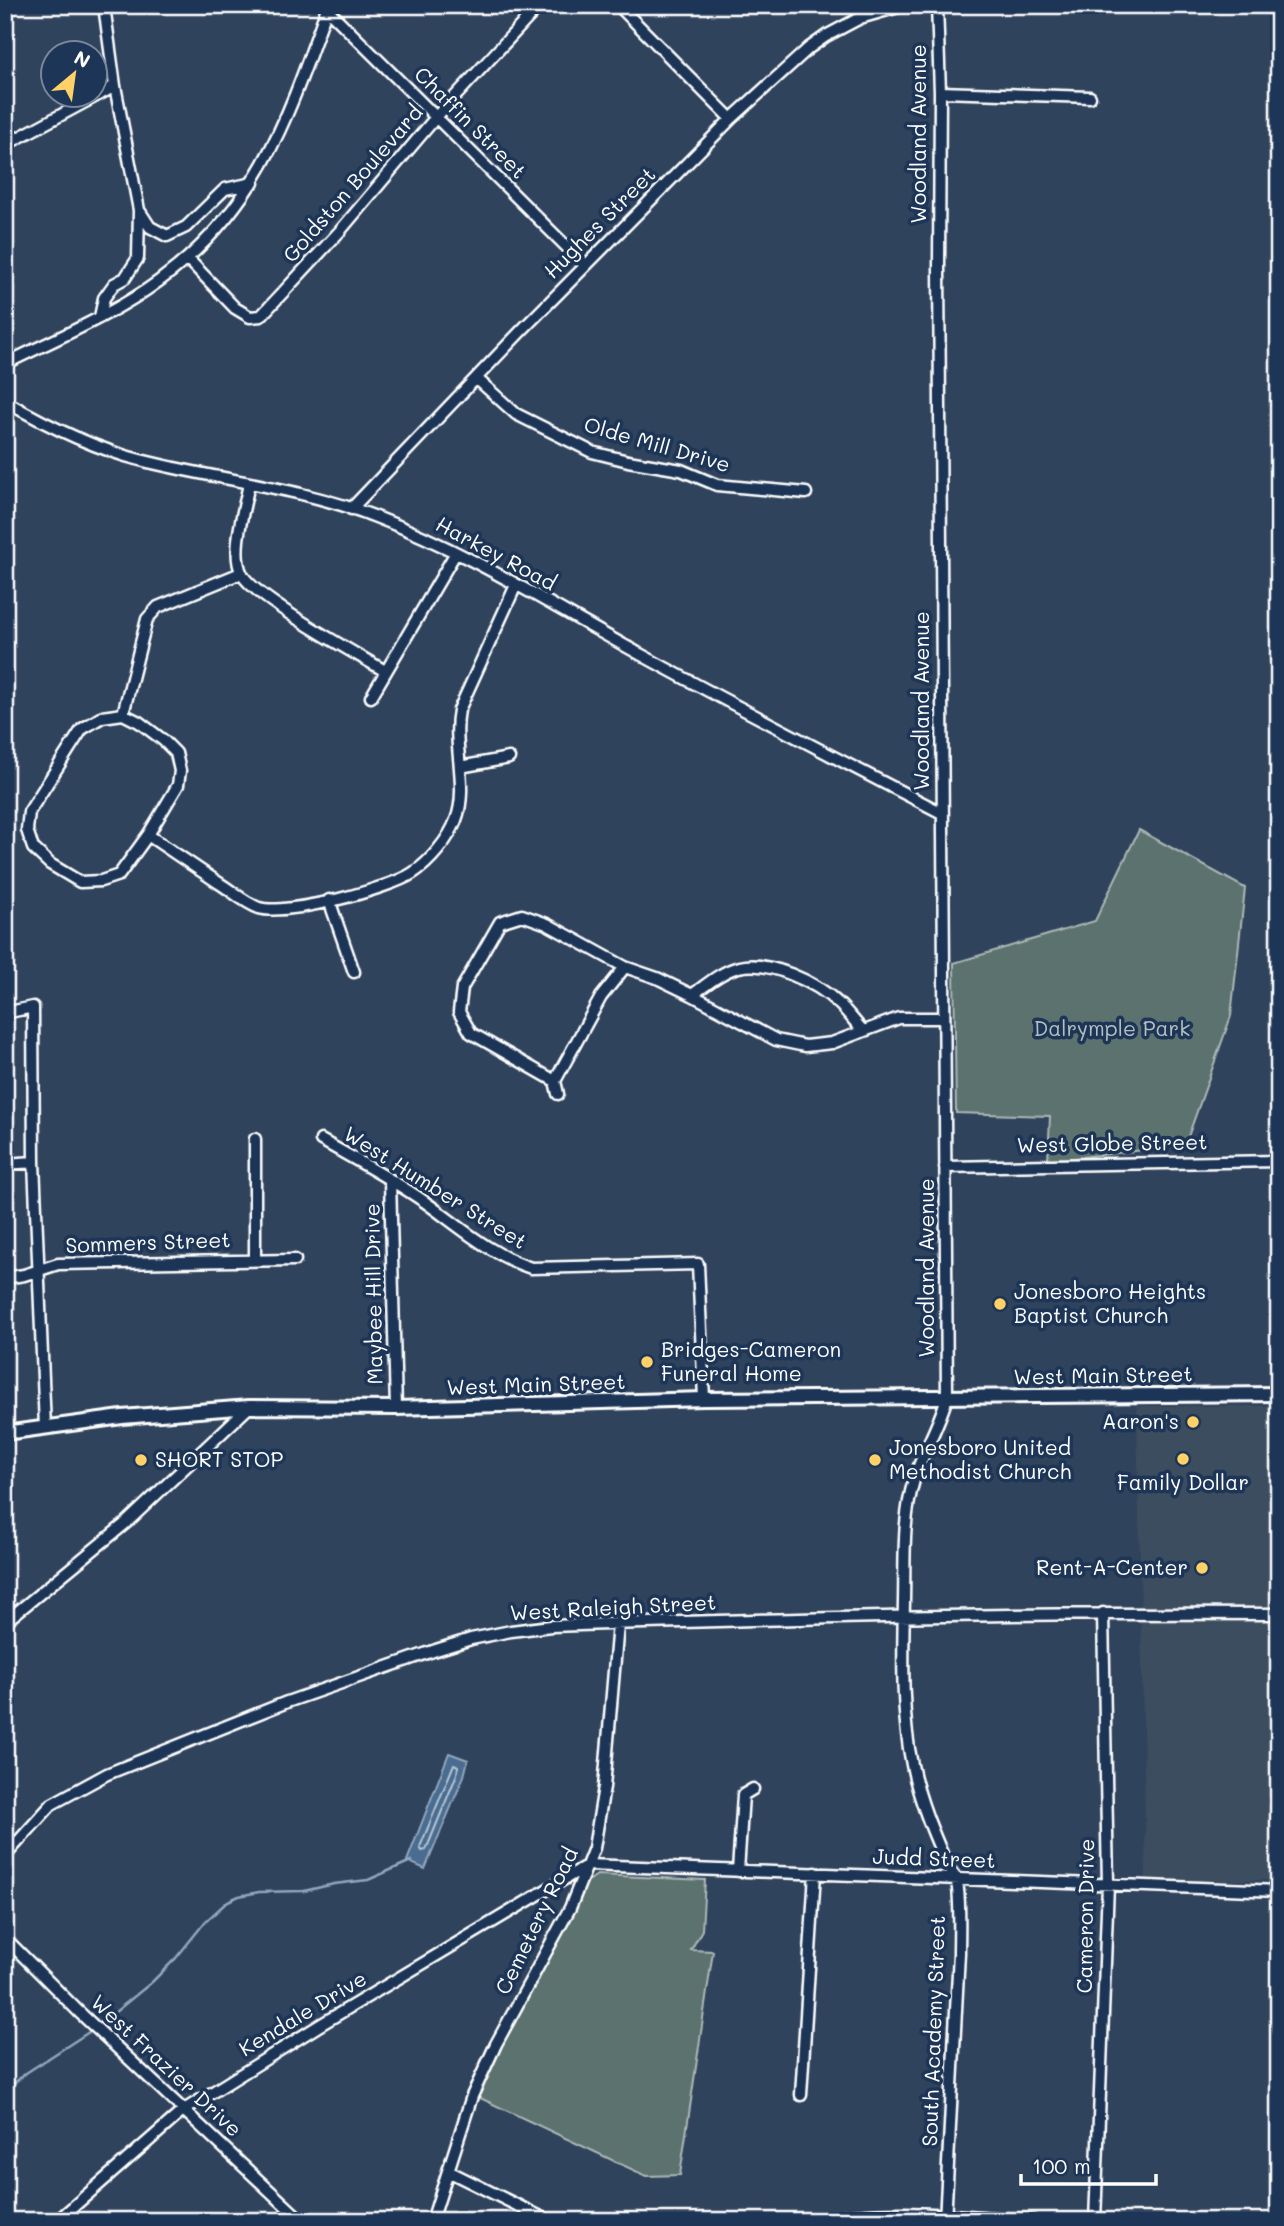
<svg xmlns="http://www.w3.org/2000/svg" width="1284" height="2226" font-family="Mali,sans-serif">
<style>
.built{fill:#3e4d60}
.green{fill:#5b726e;stroke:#adb8b6;stroke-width:2}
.water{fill:#486c90;stroke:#91a7bc;stroke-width:2}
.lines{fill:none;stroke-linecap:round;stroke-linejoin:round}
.shore{stroke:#b6c4d3;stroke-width:2}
.stream{stroke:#91a7bc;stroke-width:2.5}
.minor-casing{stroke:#fff;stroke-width:15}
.major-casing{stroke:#fff;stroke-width:18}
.minor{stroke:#1d3557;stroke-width:10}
.major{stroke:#1d3557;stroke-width:12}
.poi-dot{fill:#ffd166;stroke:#1d3557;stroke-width:2.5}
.labels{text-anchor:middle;stroke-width:7;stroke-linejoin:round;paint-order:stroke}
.street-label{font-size:21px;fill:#fff;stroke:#1d3557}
.park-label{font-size:21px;fill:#b5c0be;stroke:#1d3557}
.poi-label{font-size:21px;fill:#fff;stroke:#1d3557;text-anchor:start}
</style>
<rect width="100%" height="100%" fill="#30435c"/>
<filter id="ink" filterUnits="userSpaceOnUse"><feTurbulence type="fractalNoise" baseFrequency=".0143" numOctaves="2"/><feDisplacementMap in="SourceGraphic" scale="14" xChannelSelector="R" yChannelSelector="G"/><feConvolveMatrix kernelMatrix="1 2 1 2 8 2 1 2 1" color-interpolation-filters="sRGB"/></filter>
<g filter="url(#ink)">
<path class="built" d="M 1137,1406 L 1279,1406 L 1279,1880 L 1146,1881 Z"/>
<path class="green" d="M 1139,830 L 1245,888 L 1231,1016 L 1185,1145 L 1048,1161 L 1050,1116 L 956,1113 L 954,963 L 1095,921 Z
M 597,1875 L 705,1880 L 702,1930 L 691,1950 L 713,1951 L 680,2175 L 646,2176 L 478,2097 C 507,2022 551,1953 587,1882 Z"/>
<path class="water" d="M 449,1753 L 468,1760 L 464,1776 L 425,1869 L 407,1861 Z"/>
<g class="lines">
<path class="shore" d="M 454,1764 L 458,1766 L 457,1774 L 426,1850 L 422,1851 L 420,1847 Z"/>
<path class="stream" d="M 98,2026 L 152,1982 L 176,1958 L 205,1922 L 228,1901 L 239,1896 L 259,1892 L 304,1891 L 334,1884 L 368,1880 L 411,1861
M 5,2091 L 26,2073 L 92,2030"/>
<g class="minor-casing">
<path id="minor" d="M 108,5 L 105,13 L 115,86 L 139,210 L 150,227 L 167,236 L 186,227 L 225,189 L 253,183
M 618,5 L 731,119
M 937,5 L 940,92 L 939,267 L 947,1397 C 939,1426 923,1451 914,1480 C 902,1520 905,1561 904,1601 C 903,1656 901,1712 912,1765 C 919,1800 933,1833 947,1865 C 949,1870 954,1874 956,1879 C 961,1892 959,1936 959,1953 L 945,2221
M 327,9 L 585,265
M 940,92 L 1090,97
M 5,145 L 115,86
M 188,259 L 235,308 L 250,317 L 261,316 L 340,231 L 437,116 L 540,5
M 100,317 L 104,298 L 114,284 L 125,278 L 138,258 L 139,210
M 5,364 C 57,338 113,315 159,281 C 259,208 288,117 328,5
M 476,378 L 516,414 L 592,452 L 628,461 L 681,470 L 717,485 L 806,493
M 5,401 C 48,426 92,448 140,460 C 218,480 300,487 376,517 C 468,552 552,606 638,653 C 738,708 840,760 942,813
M 249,483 C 245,507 230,552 242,574 C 254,598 357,654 385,671
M 351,509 L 521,331 L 731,119 L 809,48 L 826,36 L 860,18 L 905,5
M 371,697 L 455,554
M 123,714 L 139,722 L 163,740 L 176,753 L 180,771 L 178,785 L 148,835 L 119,875 L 101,881 L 80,882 L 50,864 L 33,848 L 27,830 L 29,812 L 82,729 L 102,717 Z
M 123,714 L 147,619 L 158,607 L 241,573
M 460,767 L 509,758
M 148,835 C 172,851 195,867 219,883 C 232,891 245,903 259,908 C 286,916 389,889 413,873 C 430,862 449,839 456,820 C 469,787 452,745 459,710 L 516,585
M 329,900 L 354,972
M 692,995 C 706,985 722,971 739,967 C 769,960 816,982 838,1003 C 847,1011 855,1022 863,1031
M 5,1013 L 33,1007 L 34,1162 L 45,1427
M 555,1081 L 471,1033 L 459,1012 L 462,988 L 500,922 L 522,915 L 547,924 L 625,967
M 558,1094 L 555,1081 L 601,997 L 625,967 L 657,978 L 692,995 L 776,1040 L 805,1046 L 832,1043 L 899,1018 L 944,1018
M 255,1139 L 255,1259
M 321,1140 C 356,1160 392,1179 425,1202 C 459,1226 491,1255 531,1268 L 698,1264 L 704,1399
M 5,1164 L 34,1162
M 945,1167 L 1279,1161
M 390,1180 L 396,1408
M 5,1278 L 24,1275 L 58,1264 L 295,1260
M 5,1622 L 126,1523 L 249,1407
M 5,1856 L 52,1804 L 107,1774 L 287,1702 L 436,1650 L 471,1639 L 511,1631 L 551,1626 C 793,1618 1036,1612 1279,1614
M 738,1871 L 743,1795 L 753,1789
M 5,1938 L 79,2012 L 302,2221
M 801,2095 L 815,1873
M 448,2171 L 549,2221
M 57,2221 L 184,2110 L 320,2025 L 588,1865 L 1279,1891
M 432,2221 L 472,2096 L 496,2044 L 570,1908 L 594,1848 L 604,1787 L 618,1624
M 820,2221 C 881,2205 971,2217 1034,2221
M 1095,2221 L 1108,1885 L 1103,1613"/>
</g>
<g class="major-casing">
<path id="major" d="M 5,1433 L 122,1417 L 249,1407 L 396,1408 L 704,1399 L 1279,1394"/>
</g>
<use href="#minor" class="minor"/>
<use href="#major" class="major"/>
</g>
</g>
<g class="poi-dot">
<circle cx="1000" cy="1304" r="7"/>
<circle cx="647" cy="1362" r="7"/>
<circle cx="1193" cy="1422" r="7"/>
<circle cx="1183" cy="1459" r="7"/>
<circle cx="141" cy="1460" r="7"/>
<circle cx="875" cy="1460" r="7"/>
<circle cx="1202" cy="1568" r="7"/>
</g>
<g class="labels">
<g class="street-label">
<text transform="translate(470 123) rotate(45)" y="7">Chaffin Street</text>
<text transform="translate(919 134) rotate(-90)" y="7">Woodland Avenue</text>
<text transform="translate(353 184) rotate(-49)" y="7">Goldston Boulevard</text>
<text transform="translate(600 223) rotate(-45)" y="7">Hughes Street</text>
<text transform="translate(657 445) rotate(16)" y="7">Olde Mill Drive</text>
<text transform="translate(496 554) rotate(28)" y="7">Harkey Road</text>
<text transform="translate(922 701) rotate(-90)" y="7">Woodland Avenue</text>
<text transform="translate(1112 1144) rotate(-1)" y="7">West Globe Street</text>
<text transform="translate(435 1188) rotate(32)" y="7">West Humber Street</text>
<text transform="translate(148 1243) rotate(-2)" y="7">Sommers Street</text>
<text transform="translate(927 1268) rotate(-90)" y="7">Woodland Avenue</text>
<text transform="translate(374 1294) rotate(-91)" y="7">Maybee Hill Drive</text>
<text transform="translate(1103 1376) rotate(-1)" y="7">West Main Street</text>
<text transform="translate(536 1385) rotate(-2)" y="7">West Main Street</text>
<text transform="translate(613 1608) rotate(-3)" y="7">West Raleigh Street</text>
<text transform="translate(934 1859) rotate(2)" y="7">Judd Street</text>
<text transform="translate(1086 1916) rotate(-89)" y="7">Cameron Drive</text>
<text transform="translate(537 1921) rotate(-64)" y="7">Cemetery Road</text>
<text transform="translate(303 2014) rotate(-31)" y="7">Kendale Drive</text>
<text transform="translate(934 2031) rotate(-88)" y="7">South Academy Street</text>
<text transform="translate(166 2066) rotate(43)" y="7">West Frazier Drive</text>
</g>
<g class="park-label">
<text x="1112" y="1036">Dalrymple Park</text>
</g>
<g class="poi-label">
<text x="1014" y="1299">Jonesboro Heights<tspan x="1014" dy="24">Baptist Church</tspan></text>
<text x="661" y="1357">Bridges-Cameron<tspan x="661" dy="24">Funeral Home</tspan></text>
<text x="1179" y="1429" text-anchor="end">Aaron's</text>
<text x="889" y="1455">Jonesboro United<tspan x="889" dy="24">Methodist Church</tspan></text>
<text x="155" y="1467">SHORT STOP</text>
<text x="1183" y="1490" text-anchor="middle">Family Dollar</text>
<text x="1188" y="1575" text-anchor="end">Rent-A-Center</text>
</g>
</g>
<rect width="1284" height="2226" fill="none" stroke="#1d3557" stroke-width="28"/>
<rect x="14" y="14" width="1256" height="2198" fill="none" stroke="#fff" stroke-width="2.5" filter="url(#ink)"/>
<g transform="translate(74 74) rotate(29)"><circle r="33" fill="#1d3557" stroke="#77869a" stroke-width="2"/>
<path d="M0-5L12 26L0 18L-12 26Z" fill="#ffd166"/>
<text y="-10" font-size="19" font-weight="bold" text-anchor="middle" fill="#ffffff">N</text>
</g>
<path d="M1021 2174v10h135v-10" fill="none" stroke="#ffffff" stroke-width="3.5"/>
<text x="1032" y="2174" font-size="21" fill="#ffffff" stroke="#1d3557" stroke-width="5" paint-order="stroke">100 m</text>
</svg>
